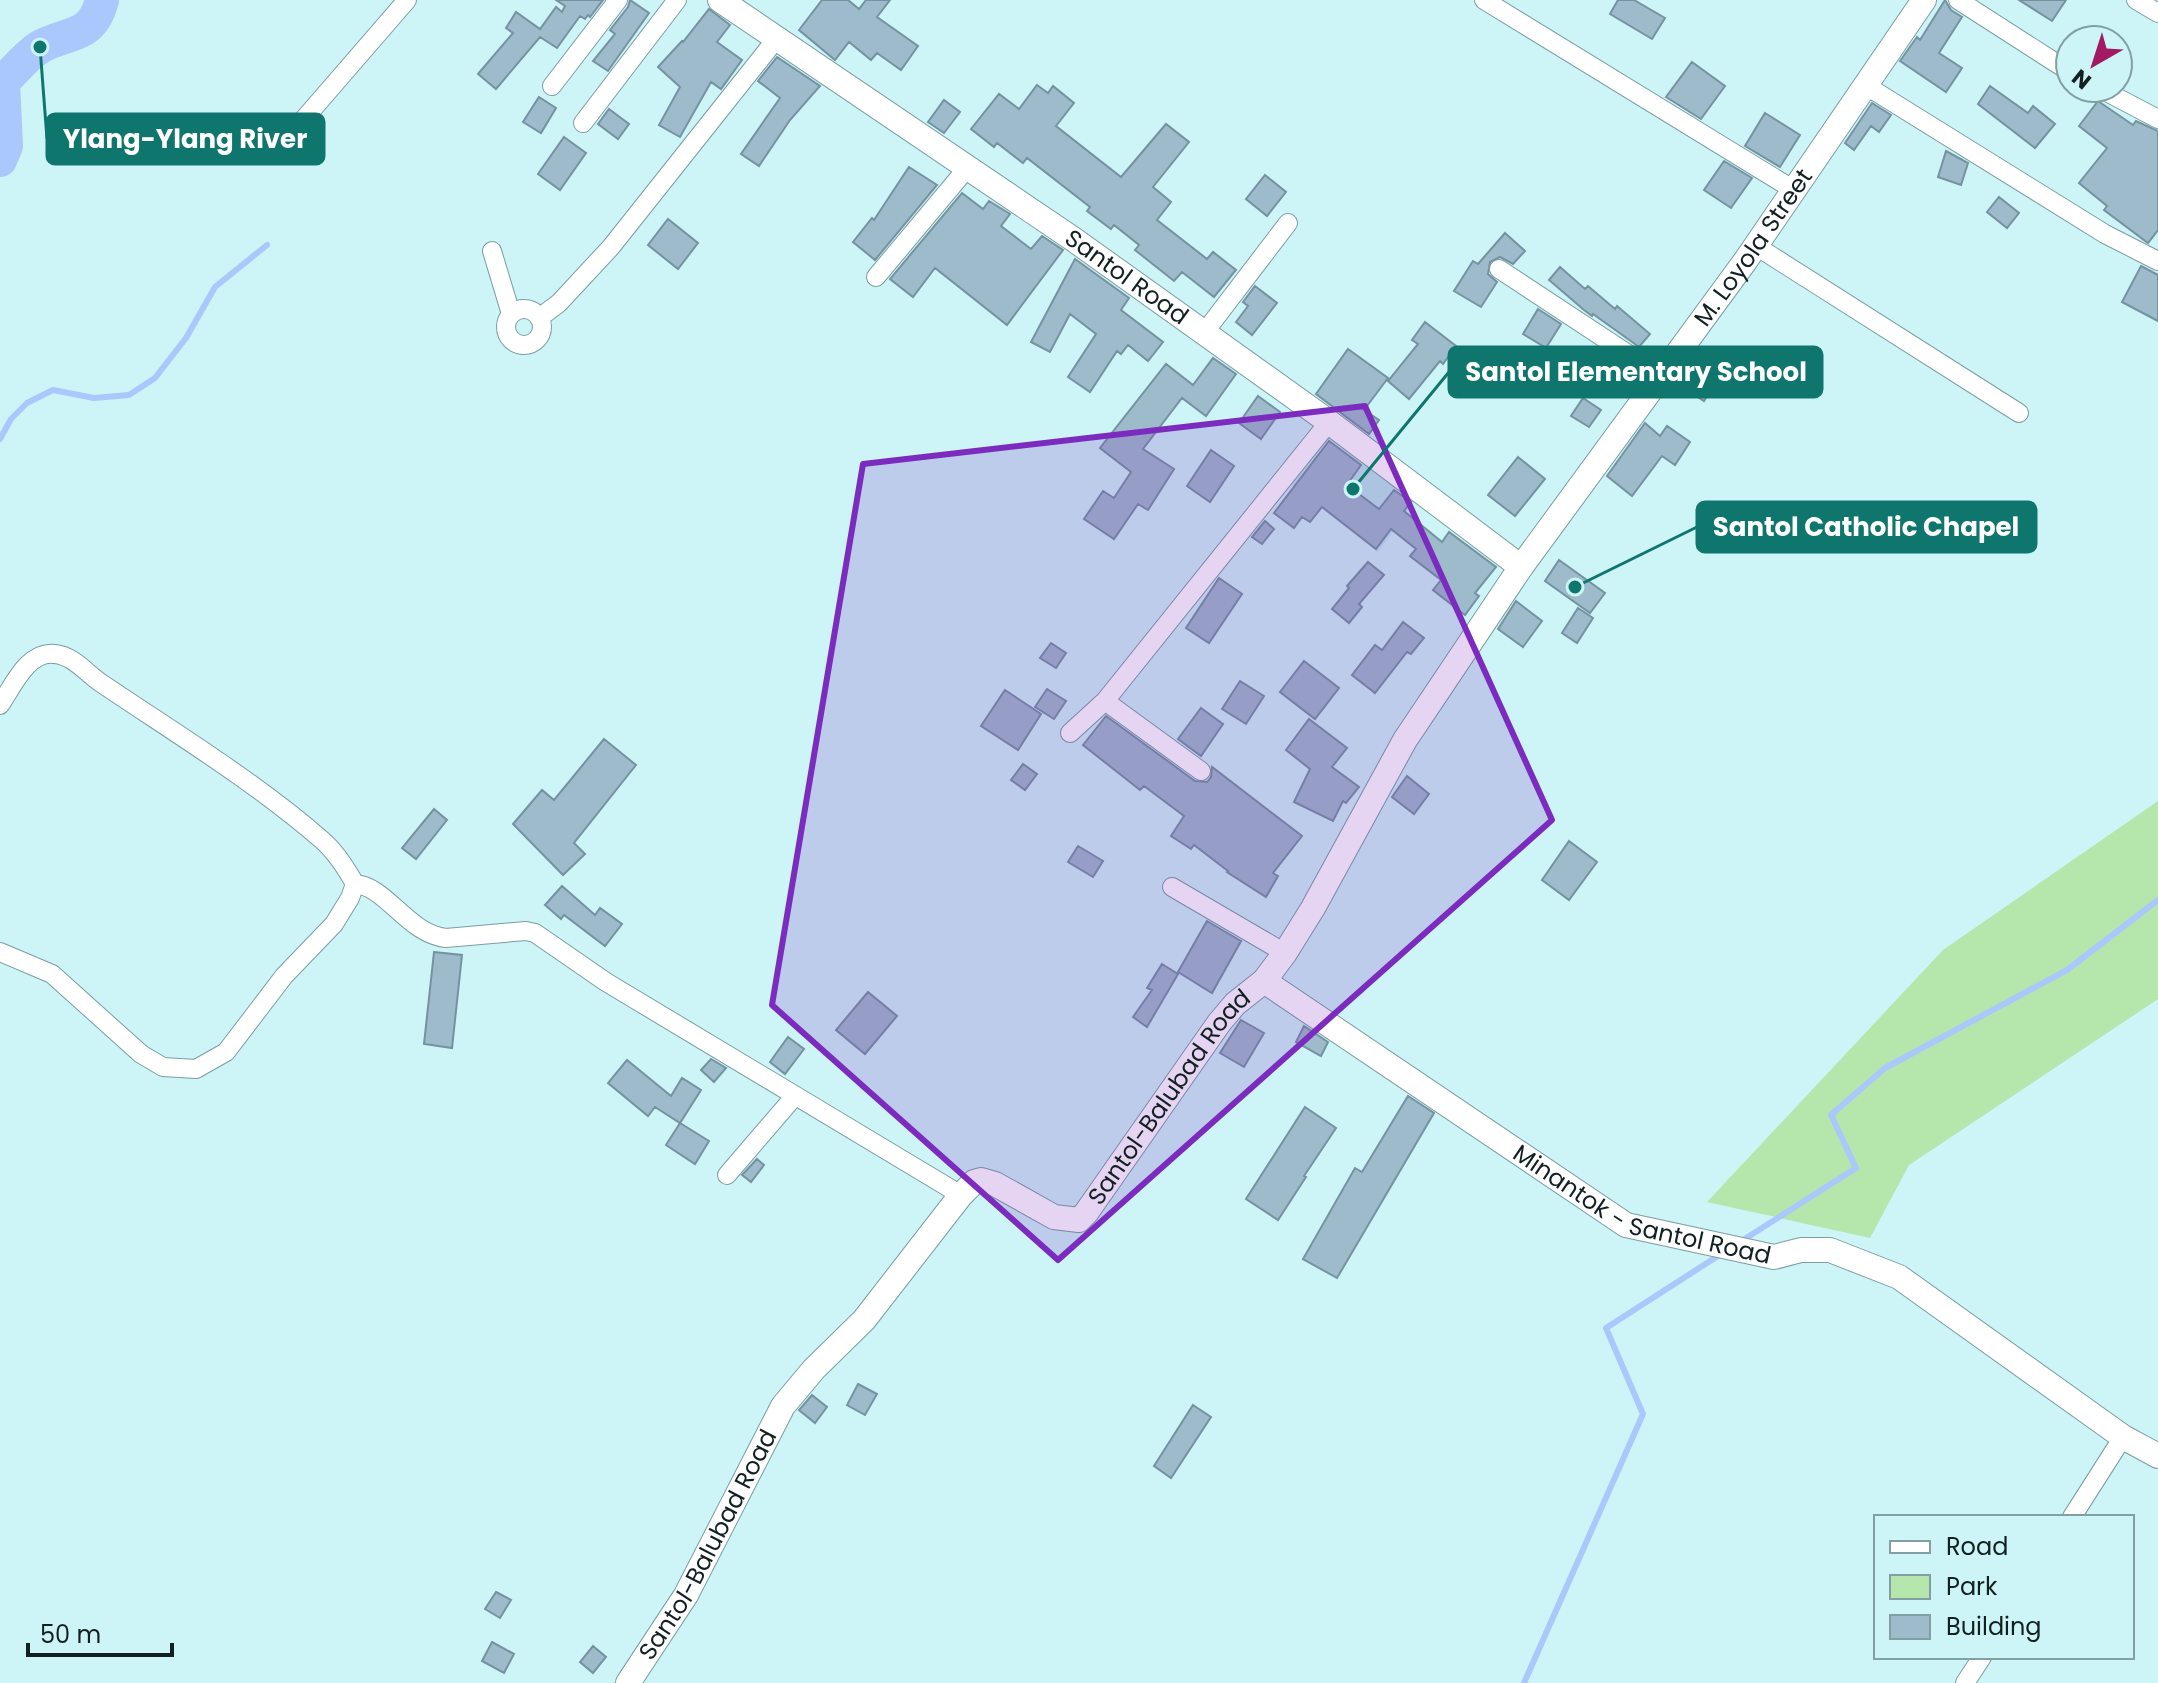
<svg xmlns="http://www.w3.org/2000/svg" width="2158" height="1683" font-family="Poppins,sans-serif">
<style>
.built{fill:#b9e9ec}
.green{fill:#b5e6ab}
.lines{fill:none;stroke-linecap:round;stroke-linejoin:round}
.stream{stroke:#aac8fc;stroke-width:6}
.river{stroke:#aac8fc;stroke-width:34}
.building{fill:#9dbbcb;stroke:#7592a1;stroke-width:2}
.street-casing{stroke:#7a9ea1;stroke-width:20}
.secondary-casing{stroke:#7a9ea1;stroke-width:26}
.street{stroke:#fff;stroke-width:18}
.secondary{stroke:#fff;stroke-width:24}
.marked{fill:#7b2cbf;fill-opacity:0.2;stroke:#7b2cbf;stroke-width:6;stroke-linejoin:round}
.labels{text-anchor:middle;stroke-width:7;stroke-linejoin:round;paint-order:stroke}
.street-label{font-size:24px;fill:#122021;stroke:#cdf4f6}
.leader{fill:none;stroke:#0f766e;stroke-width:3}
.callout-dot{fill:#0f766e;stroke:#cdf4f6;stroke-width:3}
.callout{fill:#0f766e;stroke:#0f766e;stroke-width:3}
.callout-label{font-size:26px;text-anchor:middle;font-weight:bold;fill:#fff}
</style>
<rect width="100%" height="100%" fill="#cdf4f6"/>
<path class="built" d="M 1329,428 L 1419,495 L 1378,552 L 1288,482 Z"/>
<path class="green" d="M 2158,801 L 2158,999 L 1909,1165 L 1870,1238 L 1707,1202 L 1943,950 Z"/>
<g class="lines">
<path class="stream" d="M 0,439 L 11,419 L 27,403 L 53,390 L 94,398 L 129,395 L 155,378 L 186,338 L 215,287 L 267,245
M 1740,1242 L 1856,1168 L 1831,1115 L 1885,1068 L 2067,970 L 2158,900
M 1524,1683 L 1643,1414 L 1606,1328 L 1721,1254"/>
<path class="river" d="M 0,160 L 6,146 L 3,82 C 14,71 27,55 40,47 C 69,31 92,39 102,0"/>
</g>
<path class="building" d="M 556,0 L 603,0 L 590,17 L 588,15 L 585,19 L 580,16 L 557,48 L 540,37 L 496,89 L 478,74 L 513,33 L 506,28 L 516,12 L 540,29 L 556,7 L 562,12 L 565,6 Z
M 630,0 L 649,13 L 608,71 L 593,61 L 615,34 L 610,30 L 628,7 Z
M 822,0 L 848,0 L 859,9 L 866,0 L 890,0 L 877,17 L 918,46 L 901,70 L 877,53 L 871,60 L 849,42 L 835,60 L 799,30 Z
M 1618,0 L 1634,0 L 1665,18 L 1652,39 L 1610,14 Z
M 1945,0 L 1951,10 L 1962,17 L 1939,53 L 1962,68 L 1946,92 L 1900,61 L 1917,37 L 1920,40 Z
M 2019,0 L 2066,0 L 2052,21 Z
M 709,9 L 730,25 L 717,42 L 742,60 L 721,89 L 711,82 L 680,137 L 659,125 L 680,87 L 658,67 L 682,41 L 683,42 Z
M 777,57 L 820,86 L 790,120 L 759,166 L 741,154 L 780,98 L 758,81 Z
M 1692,62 L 1725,86 L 1701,119 L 1666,97 Z
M 1037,85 L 1048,93 L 1053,86 L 1074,103 L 1056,126 L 1121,177 L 1166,124 L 1189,142 L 1153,187 L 1171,202 L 1157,220 L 1207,259 L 1213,252 L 1236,270 L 1214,297 L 1182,272 L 1174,281 L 1135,250 L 1139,245 L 1114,225 L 1111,229 L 1087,211 L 1090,207 L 1027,158 L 1023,163 L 997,143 L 994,147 L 971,129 L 999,94 L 1019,109 Z
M 1990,86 L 2028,113 L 2033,106 L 2055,124 L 2035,148 L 1978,104 Z
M 539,97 L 556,108 L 541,133 L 523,122 Z
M 944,100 L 960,112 L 944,133 L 928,122 Z
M 2098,101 L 2133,125 L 2136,121 L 2158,131 L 2158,230 L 2148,243 L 2104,210 L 2107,206 L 2079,183 L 2107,148 L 2079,126 Z
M 1872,103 L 1891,115 L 1879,132 L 1871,126 L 1854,150 L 1845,143 Z
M 609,109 L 629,124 L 618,139 L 598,124 Z
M 1765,113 L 1800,135 L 1780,167 L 1745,146 Z
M 564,137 L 586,153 L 560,190 L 538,174 Z
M 1946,151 L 1968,163 L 1961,185 L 1938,177 Z
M 1724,161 L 1752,178 L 1731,208 L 1704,190 Z
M 909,167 L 937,185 L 875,260 L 853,242 L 872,218 L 874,220 Z
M 1265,175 L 1286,192 L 1267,216 L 1246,199 Z
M 962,193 L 983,209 L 989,201 L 1010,214 L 1001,226 L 1031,249 L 1042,236 L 1063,250 L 1007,325 L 935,268 L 913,297 L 890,279 Z
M 1999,197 L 2019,213 L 2007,228 L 1987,212 Z
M 668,219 L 698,243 L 678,269 L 648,245 Z
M 1505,233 L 1525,251 L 1513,264 L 1500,257 L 1490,262 L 1488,274 L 1497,282 L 1481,307 L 1454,291 L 1473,261 L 1478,264 Z
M 1075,259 L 1129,298 L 1121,310 L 1163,342 L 1148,361 L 1128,345 L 1121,354 L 1117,351 L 1090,392 L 1068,377 L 1096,334 L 1070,314 L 1050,352 L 1031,342 Z
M 2141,266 L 2158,275 L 2158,321 L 2122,302 Z
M 1560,267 L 1585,289 L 1588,286 L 1615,309 L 1617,306 L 1650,334 L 1639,347 L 1593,314 L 1592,316 L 1584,310 L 1549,280 Z
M 1255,286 L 1277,303 L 1252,335 L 1236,322 L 1248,306 L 1243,302 Z
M 1538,309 L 1561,324 L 1546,348 L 1523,334 Z
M 1425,322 L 1456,346 L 1443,364 L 1440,361 L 1409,399 L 1388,381 L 1418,344 L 1412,340 Z
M 1348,349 L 1388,378 L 1364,410 L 1379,420 L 1369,434 L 1316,394 Z
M 1213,358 L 1236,374 L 1206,416 L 1182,398 L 1143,449 L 1174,469 L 1148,510 L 1138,504 L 1114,539 L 1084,519 L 1103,491 L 1114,498 L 1131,472 L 1100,448 L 1166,364 L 1193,385 Z
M 1688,368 L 1714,385 L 1704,401 L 1678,384 Z
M 1258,396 L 1280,412 L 1261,439 L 1239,423 Z
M 1583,398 L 1601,410 L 1589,427 L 1571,416 Z
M 1645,423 L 1660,436 L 1667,426 L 1690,442 L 1675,465 L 1662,456 L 1632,496 L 1607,476 Z
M 1329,441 L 1361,465 L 1347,485 L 1379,509 L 1394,490 L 1411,502 L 1404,511 L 1442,542 L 1449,532 L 1496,567 L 1475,593 L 1479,596 L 1465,615 L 1433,590 L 1441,580 L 1410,556 L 1416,549 L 1391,529 L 1376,549 L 1322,507 L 1310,522 L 1302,517 L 1294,528 L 1274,513 Z
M 1211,450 L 1234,466 L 1210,502 L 1187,486 Z
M 1518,457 L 1545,479 L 1515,516 L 1488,495 Z
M 1265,521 L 1274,529 L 1262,544 L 1252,537 Z
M 1559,560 L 1605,593 L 1590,613 L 1545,581 Z
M 1368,562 L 1384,575 L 1359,604 L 1362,607 L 1349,623 L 1332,609 L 1349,588 L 1347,586 Z
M 1219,578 L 1242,594 L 1209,643 L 1186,628 Z
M 1516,601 L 1542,621 L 1523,647 L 1498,629 Z
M 1578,608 L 1593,618 L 1577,643 L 1562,633 Z
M 1403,622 L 1424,638 L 1411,654 L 1407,652 L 1375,693 L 1352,675 L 1375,645 L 1382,650 Z
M 1051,643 L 1066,653 L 1056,668 L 1040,658 Z
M 1304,661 L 1339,688 L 1315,719 L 1280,692 Z
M 1240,681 L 1264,696 L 1246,724 L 1222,709 Z
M 1047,689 L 1066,701 L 1054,719 L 1035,707 Z
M 1005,690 L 1041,714 L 1018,750 L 981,726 Z
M 1201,708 L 1223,724 L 1201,756 L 1178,739 Z
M 1106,716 L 1195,781 L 1207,782 L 1211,777 L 1212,767 L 1302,836 L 1273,873 L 1278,876 L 1266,897 L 1227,872 L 1228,871 L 1194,845 L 1191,849 L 1171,836 L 1184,816 L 1144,786 L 1140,790 L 1083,745 Z
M 1309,719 L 1347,748 L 1332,767 L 1359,787 L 1346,803 L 1343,801 L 1333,821 L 1294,802 L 1310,769 L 1286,750 Z
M 604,739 L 636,765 L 574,843 L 585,854 L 563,875 L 513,824 L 542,790 L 554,800 Z
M 1023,764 L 1037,774 L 1025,790 L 1011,780 Z
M 1407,776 L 1429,794 L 1414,814 L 1392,797 Z
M 434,809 L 447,820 L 416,859 L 402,848 Z
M 1569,841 L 1597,862 L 1569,900 L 1542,880 Z
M 1078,846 L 1103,861 L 1093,877 L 1068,862 Z
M 562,886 L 595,915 L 600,908 L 622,924 L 605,946 L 564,915 L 561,919 L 545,905 Z
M 1207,921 L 1241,941 L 1212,993 L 1178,972 Z
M 434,952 L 462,955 L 452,1048 L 424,1044 Z
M 1162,964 L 1178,974 L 1147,1027 L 1133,1017 L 1152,990 L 1147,988 Z
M 868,992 L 897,1016 L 865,1054 L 836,1030 Z
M 1241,1020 L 1264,1033 L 1244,1067 L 1220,1053 Z
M 1304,1026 L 1328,1042 L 1321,1056 L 1296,1042 Z
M 788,1037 L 804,1049 L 785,1074 L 770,1062 Z
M 711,1059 L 726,1068 L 714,1082 L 701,1070 Z
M 627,1060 L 671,1096 L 682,1078 L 701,1090 L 680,1123 L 655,1107 L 648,1116 L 608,1083 Z
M 1408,1096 L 1434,1113 L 1337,1278 L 1303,1259 L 1355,1168 L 1362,1172 Z
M 1305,1107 L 1336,1128 L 1304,1176 L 1306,1177 L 1278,1220 L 1246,1199 Z
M 680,1123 L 709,1141 L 695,1164 L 666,1145 Z
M 757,1159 L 764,1165 L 751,1182 L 742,1175 Z
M 858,1384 L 877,1394 L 865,1415 L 847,1405 Z
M 812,1395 L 827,1407 L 815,1423 L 799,1410 Z
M 1193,1405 L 1211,1417 L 1171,1478 L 1154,1466 Z
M 496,1592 L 511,1600 L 500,1618 L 485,1609 Z
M 492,1642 L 514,1654 L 504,1673 L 482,1661 Z
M 593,1646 L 606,1657 L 593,1673 L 580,1662 Z"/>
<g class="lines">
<g class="street-casing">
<path id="street" d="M 1484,0 L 1794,190
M 1958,0 L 2070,72
M 2136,0 L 2158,13
M 1865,85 L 2105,234 L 2158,261
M 552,86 L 618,0
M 2099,88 L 2158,119
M 304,119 L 407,0
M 583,123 L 677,0
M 1756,246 L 2019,413
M 492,251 L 511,314
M 1499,269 L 1663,377
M 876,277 L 968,167
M506 327a18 18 0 1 1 36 0a18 18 0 1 1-36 0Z
M 539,318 L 559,303 L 611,247 L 777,38
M 1204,333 L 1288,223
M 1105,701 L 1201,771
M 0,705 C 13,686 28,650 55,654 C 74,656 86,673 101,683 C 175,733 254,781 322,840 C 336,852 346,868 355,884 L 350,898 L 334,924 L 284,976 L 226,1052 L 196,1069 L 163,1067 L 141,1054 L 52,974 L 0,952
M 1070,733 L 1105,701 L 1329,422
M 355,884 C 386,886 408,934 446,938 L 526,931 L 535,933 L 606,982 L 961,1195
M 1172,887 L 1285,953
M 727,1175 L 794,1097
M 2072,1517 L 2123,1437
M 1965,1683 L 1982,1657"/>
</g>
<g class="secondary-casing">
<g id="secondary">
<path id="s1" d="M 720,0 L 1073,239 L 1329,422 L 1521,567"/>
<path id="s2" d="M 1264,981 L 1626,1225 L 1774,1257 L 1801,1250 L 1830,1250 L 1899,1277 L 2123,1437 L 2158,1456"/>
<path id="s3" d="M 628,1683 L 686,1595 L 783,1406 L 814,1369 L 864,1320 L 961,1195 L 974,1182 L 981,1180 L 995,1184 L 1054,1217 L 1079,1220 L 1086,1213 L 1219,1023 L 1235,1004 L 1264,981 L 1285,953 L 1313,908 L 1405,740 L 1521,567 L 1746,260 L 1924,0"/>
</g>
</g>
<use href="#street" class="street"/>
<use href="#secondary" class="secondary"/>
</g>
<path class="marked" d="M 1365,406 L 1552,820 L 1058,1260 L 772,1005 L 863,464 Z"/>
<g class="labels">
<g class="street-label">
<text dy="8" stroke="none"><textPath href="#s3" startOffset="1914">M. Loyola Street</textPath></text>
<text dy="8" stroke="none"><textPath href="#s1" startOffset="492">Santol Road</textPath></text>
<text dy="8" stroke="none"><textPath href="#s3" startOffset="880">Santol-Balubad Road</textPath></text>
<text dy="8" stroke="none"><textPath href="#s2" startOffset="444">Minantok - Santol Road</textPath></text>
<text dy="8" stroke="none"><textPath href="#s3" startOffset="160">Santol-Balubad Road</textPath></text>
</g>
</g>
<path class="leader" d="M40 47L47 139M1353 489L1449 372M1575 587L1697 527"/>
<g class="callout-dot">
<circle cx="40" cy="47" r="8"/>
<circle cx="1353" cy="489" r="8"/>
<circle cx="1575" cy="587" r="8"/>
</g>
<g class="callout">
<rect x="47" y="114" width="277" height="50" rx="8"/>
<rect x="1449" y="347" width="373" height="50" rx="8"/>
<rect x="1697" y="502" width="339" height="50" rx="8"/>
</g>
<g class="callout-label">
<text x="185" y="148">Ylang-Ylang River</text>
<text x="1636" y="381">Santol Elementary School</text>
<text x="1866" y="536">Santol Catholic Chapel</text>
</g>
<rect x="1874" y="1515" width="260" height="144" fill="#cdf4f6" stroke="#829fa1" stroke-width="2"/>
<rect x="1890" y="1541" width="40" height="12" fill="#ffffff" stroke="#829fa1" stroke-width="2"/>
<text x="1946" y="1555" font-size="24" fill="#122021">Road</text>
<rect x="1890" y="1575" width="40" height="24" fill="#b5e6ab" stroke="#829fa1" stroke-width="2"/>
<text x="1946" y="1595" font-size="24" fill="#122021">Park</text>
<rect x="1890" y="1615" width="40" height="24" fill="#9dbbcb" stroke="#829fa1" stroke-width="2"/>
<text x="1946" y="1635" font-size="24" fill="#122021">Building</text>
<g transform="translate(2094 64) rotate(219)"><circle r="38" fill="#cdf4f6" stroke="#829fa1" stroke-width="2"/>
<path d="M0-6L14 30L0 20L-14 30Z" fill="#a21964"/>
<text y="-12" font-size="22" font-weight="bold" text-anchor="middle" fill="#122021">N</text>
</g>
<path d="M28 1643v12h144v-12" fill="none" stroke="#122021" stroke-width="4"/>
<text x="40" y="1643" font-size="24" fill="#122021" stroke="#cdf4f6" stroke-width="6" paint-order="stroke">50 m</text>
</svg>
